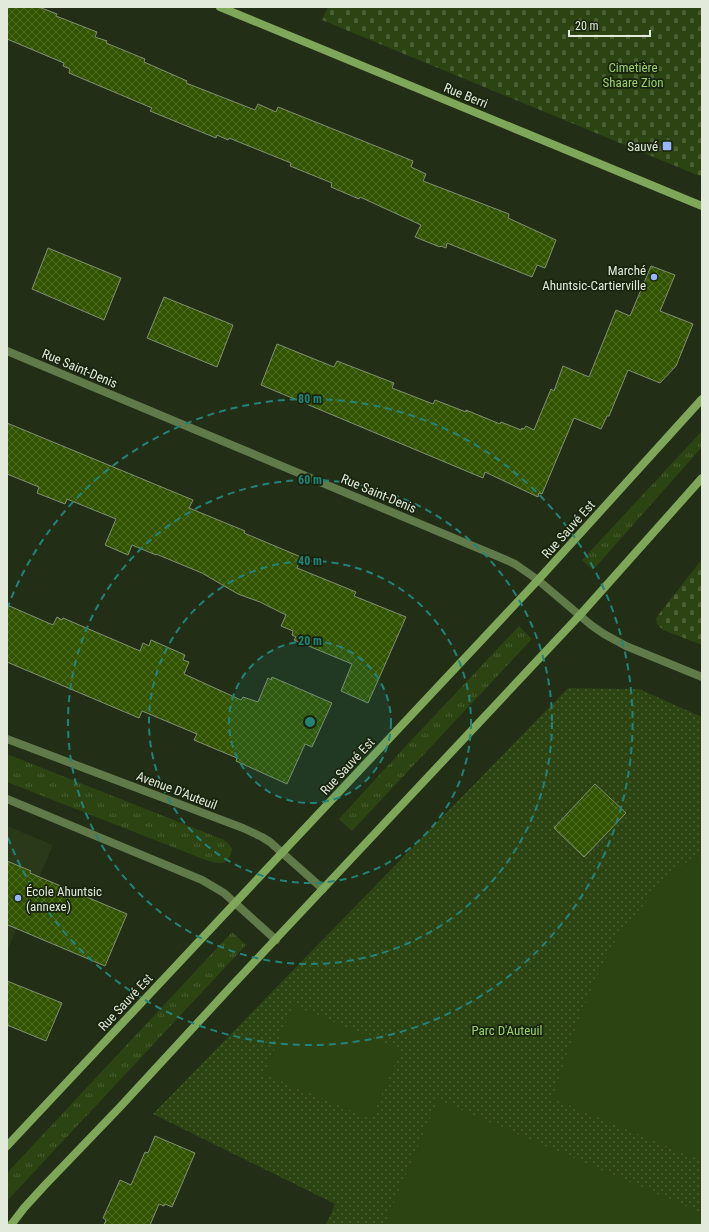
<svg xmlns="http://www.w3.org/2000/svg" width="709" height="1232" font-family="'Roboto Condensed',sans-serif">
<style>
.built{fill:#29391a}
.grass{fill:url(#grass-tufts)}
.cemetery{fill:url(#cemetery-stones)}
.park{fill:url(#park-dots)}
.pitch{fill:#2c4412}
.building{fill:url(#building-cross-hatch);stroke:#819075}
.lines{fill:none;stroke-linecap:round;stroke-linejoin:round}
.minor{stroke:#607a4a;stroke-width:8}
.secondary{stroke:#7fa759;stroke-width:8}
.ring{fill:none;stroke:#248279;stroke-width:2;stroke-dasharray:7 5}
.poi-dot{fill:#98b5fd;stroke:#18240d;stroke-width:1.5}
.labels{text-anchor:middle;stroke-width:3.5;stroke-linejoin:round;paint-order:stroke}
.park-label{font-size:13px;fill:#9ed16e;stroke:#18240d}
.street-label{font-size:13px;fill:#e1eadb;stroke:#18240d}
.poi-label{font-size:13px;fill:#e1eadb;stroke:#18240d;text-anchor:end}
.centre{fill:#248279;stroke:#18240d;stroke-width:2}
.ring-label{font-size:12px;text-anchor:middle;font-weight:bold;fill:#248279;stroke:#18240d;stroke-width:3.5;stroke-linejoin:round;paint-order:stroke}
</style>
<defs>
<pattern id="grass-tufts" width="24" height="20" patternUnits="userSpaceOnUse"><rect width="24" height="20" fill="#2c4412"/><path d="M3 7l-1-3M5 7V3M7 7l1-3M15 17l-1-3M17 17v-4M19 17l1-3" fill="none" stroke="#4a5f34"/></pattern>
<pattern id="cemetery-stones" width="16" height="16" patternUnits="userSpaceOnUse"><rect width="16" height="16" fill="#2c4412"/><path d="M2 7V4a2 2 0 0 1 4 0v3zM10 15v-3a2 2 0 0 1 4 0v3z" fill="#4a5f34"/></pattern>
<pattern id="park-dots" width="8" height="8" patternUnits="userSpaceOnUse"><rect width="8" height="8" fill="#2c4412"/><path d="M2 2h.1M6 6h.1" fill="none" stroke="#4a5f34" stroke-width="1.8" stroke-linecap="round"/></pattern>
<pattern id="building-cross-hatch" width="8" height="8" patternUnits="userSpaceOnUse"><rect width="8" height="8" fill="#325401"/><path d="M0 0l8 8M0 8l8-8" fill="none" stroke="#4f6d25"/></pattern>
</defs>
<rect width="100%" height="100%" fill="#222e16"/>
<path class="built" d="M 7,826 L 53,845 L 7,951 Z"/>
<path class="grass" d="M 702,431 L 702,447 L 593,570 L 582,560 Z
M 519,626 L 532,639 L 352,831 L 339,819 L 403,749 Z
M 7,754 L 224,840 L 229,844 L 232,849 C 228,868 218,864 203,859 L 7,782 Z
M 232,932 L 246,945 L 7,1201 L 7,1173 Z"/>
<path class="cemetery" d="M 328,7 L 702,7 L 702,177 L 322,20 Z
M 702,559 L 702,645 L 663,630 L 657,624 L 656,618 Z"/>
<path class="park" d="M 568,688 L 639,689 L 702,717 L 702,1225 L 326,1225 L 335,1204 L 153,1114 Z"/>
<path class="pitch" d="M 702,855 L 702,1161 L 552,1098 L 580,1015 L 603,963 L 618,936 L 665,878 L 685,863 Z
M 293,1005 L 401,1050 L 371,1119 L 264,1074 Z
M 438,1100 L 702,1213 L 702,1225 L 384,1225 Z"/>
<path class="building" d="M 7,7 L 39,7 L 57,14 L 56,16 L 97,32 L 95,37 L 107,41 L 106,43 L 145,59 L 144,62 L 187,81 L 186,83 L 255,110 L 258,104 L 276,112 L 278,107 L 413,161 L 411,167 L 426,174 L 423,181 L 509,214 L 508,218 L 556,240 L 545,268 L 537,265 L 532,277 L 447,243 L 446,248 L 441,246 L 440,247 L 415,237 L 421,225 L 360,197 L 359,199 L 331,187 L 332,183 L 290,166 L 291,163 L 229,138 L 228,140 L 217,135 L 216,138 L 150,111 L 152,108 L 69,73 L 70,69 L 63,66 L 64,63 L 7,39 Z
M 48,248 L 121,278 L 104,320 L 32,289 Z
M 651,266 L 675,275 L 660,311 L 693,324 L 676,366 L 660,383 L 628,370 L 609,416 L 607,416 L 601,429 L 574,418 L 542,494 L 539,493 L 538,497 L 485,472 L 483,478 L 261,385 L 277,344 L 334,367 L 337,361 L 394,383 L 392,388 L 433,404 L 435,400 L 466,412 L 466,410 L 500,424 L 501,422 L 521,430 L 522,428 L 524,429 L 526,426 L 534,430 L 551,389 L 554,391 L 563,366 L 589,377 L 616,310 L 630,316 Z
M 164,297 L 233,325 L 217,367 L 147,338 Z
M 7,423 L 193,500 L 189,508 L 245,531 L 244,533 L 301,557 L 297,568 L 356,592 L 354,596 L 406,617 L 368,703 L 341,691 L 352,664 L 294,640 L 296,637 L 292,635 L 293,631 L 281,626 L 286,615 L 260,602 L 238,594 L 202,573 L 156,554 L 156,555 L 132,545 L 128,555 L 105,545 L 116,519 L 67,499 L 65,504 L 37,493 L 39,487 L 7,474 Z
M 7,605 L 53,625 L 57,617 L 62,620 L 63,618 L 140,651 L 143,643 L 149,646 L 151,640 L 185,655 L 183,660 L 189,662 L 184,674 L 241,700 L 243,697 L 258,702 L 268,678 L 271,680 L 272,677 L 332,703 L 312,747 L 305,744 L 287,784 L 236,761 L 237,758 L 194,740 L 197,734 L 142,711 L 139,718 L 7,662 Z
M 595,784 L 626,813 L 584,857 L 554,828 Z
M 7,861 L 31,871 L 30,873 L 127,914 L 105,966 L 8,925 L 7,927 Z
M 7,981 L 62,1003 L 46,1041 L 7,1025 Z
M 155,1136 L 195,1153 L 172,1207 L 165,1204 L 164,1206 L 159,1204 L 150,1225 L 104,1225 L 106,1220 L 103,1218 L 120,1180 L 131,1185 L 145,1152 L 148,1153 Z"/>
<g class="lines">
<path class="minor" d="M 7,351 L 504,559 L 515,564 L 538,580 L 591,625 L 604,634 L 626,646 L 702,677
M 7,739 L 243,828 L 262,837 L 270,842 L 323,889
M 7,799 L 202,880 L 224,893 L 276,940"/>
<path class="secondary" d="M 220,7 L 702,206
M 7,1146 L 538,580 L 702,399
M 11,1225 L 24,1208 L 45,1185 L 120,1107 L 227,991 L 580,615 L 702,478"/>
</g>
<circle cx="310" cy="722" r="81" fill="#248279" fill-opacity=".12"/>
<g class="ring">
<circle cx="310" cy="722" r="81"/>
<circle cx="310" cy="722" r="161"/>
<circle cx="310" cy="722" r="242"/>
<path d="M7 609A323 323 0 1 1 7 835"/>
</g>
<g class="poi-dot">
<rect x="662" y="141" width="10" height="10" rx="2"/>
<circle cx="654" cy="277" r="4"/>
<circle cx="18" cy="898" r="4"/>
</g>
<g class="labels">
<g class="park-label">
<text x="633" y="72">Cimetière<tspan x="633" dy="15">Shaare Zion</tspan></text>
<text x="507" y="1035">Parc D'Auteuil</text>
</g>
<g class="street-label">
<text transform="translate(466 95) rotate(22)" y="5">Rue Berri</text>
<text transform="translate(80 368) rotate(23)" y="5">Rue Saint-Denis</text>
<text transform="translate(379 493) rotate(23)" y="5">Rue Saint-Denis</text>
<text transform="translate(568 529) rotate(-48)" y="5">Rue Sauvé Est</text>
<text transform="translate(347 766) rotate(-47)" y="5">Rue Sauvé Est</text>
<text transform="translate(177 790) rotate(21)" y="5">Avenue D'Auteuil</text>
<text transform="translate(125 1002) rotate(-47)" y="5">Rue Sauvé Est</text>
</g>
<g class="poi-label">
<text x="658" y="151">Sauvé</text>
<text x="646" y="275">Marché<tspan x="646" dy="15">Ahuntsic-Cartierville</tspan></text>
<text x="26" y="896" text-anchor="start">École Ahuntsic<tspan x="26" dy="15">(annexe)</tspan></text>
</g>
</g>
<circle cx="310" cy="722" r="6" class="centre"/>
<g class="ring-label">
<text x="310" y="403">80 m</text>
<text x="310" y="484">60 m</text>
<text x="310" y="565">40 m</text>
<text x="310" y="645">20 m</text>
</g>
<rect width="709" height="1232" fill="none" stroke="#e1eadb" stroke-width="16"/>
<path d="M569 30v6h81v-6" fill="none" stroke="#e1eadb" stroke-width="2"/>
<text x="575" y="30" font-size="12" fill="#e1eadb" stroke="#18240d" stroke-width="3" paint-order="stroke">20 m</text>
</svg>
